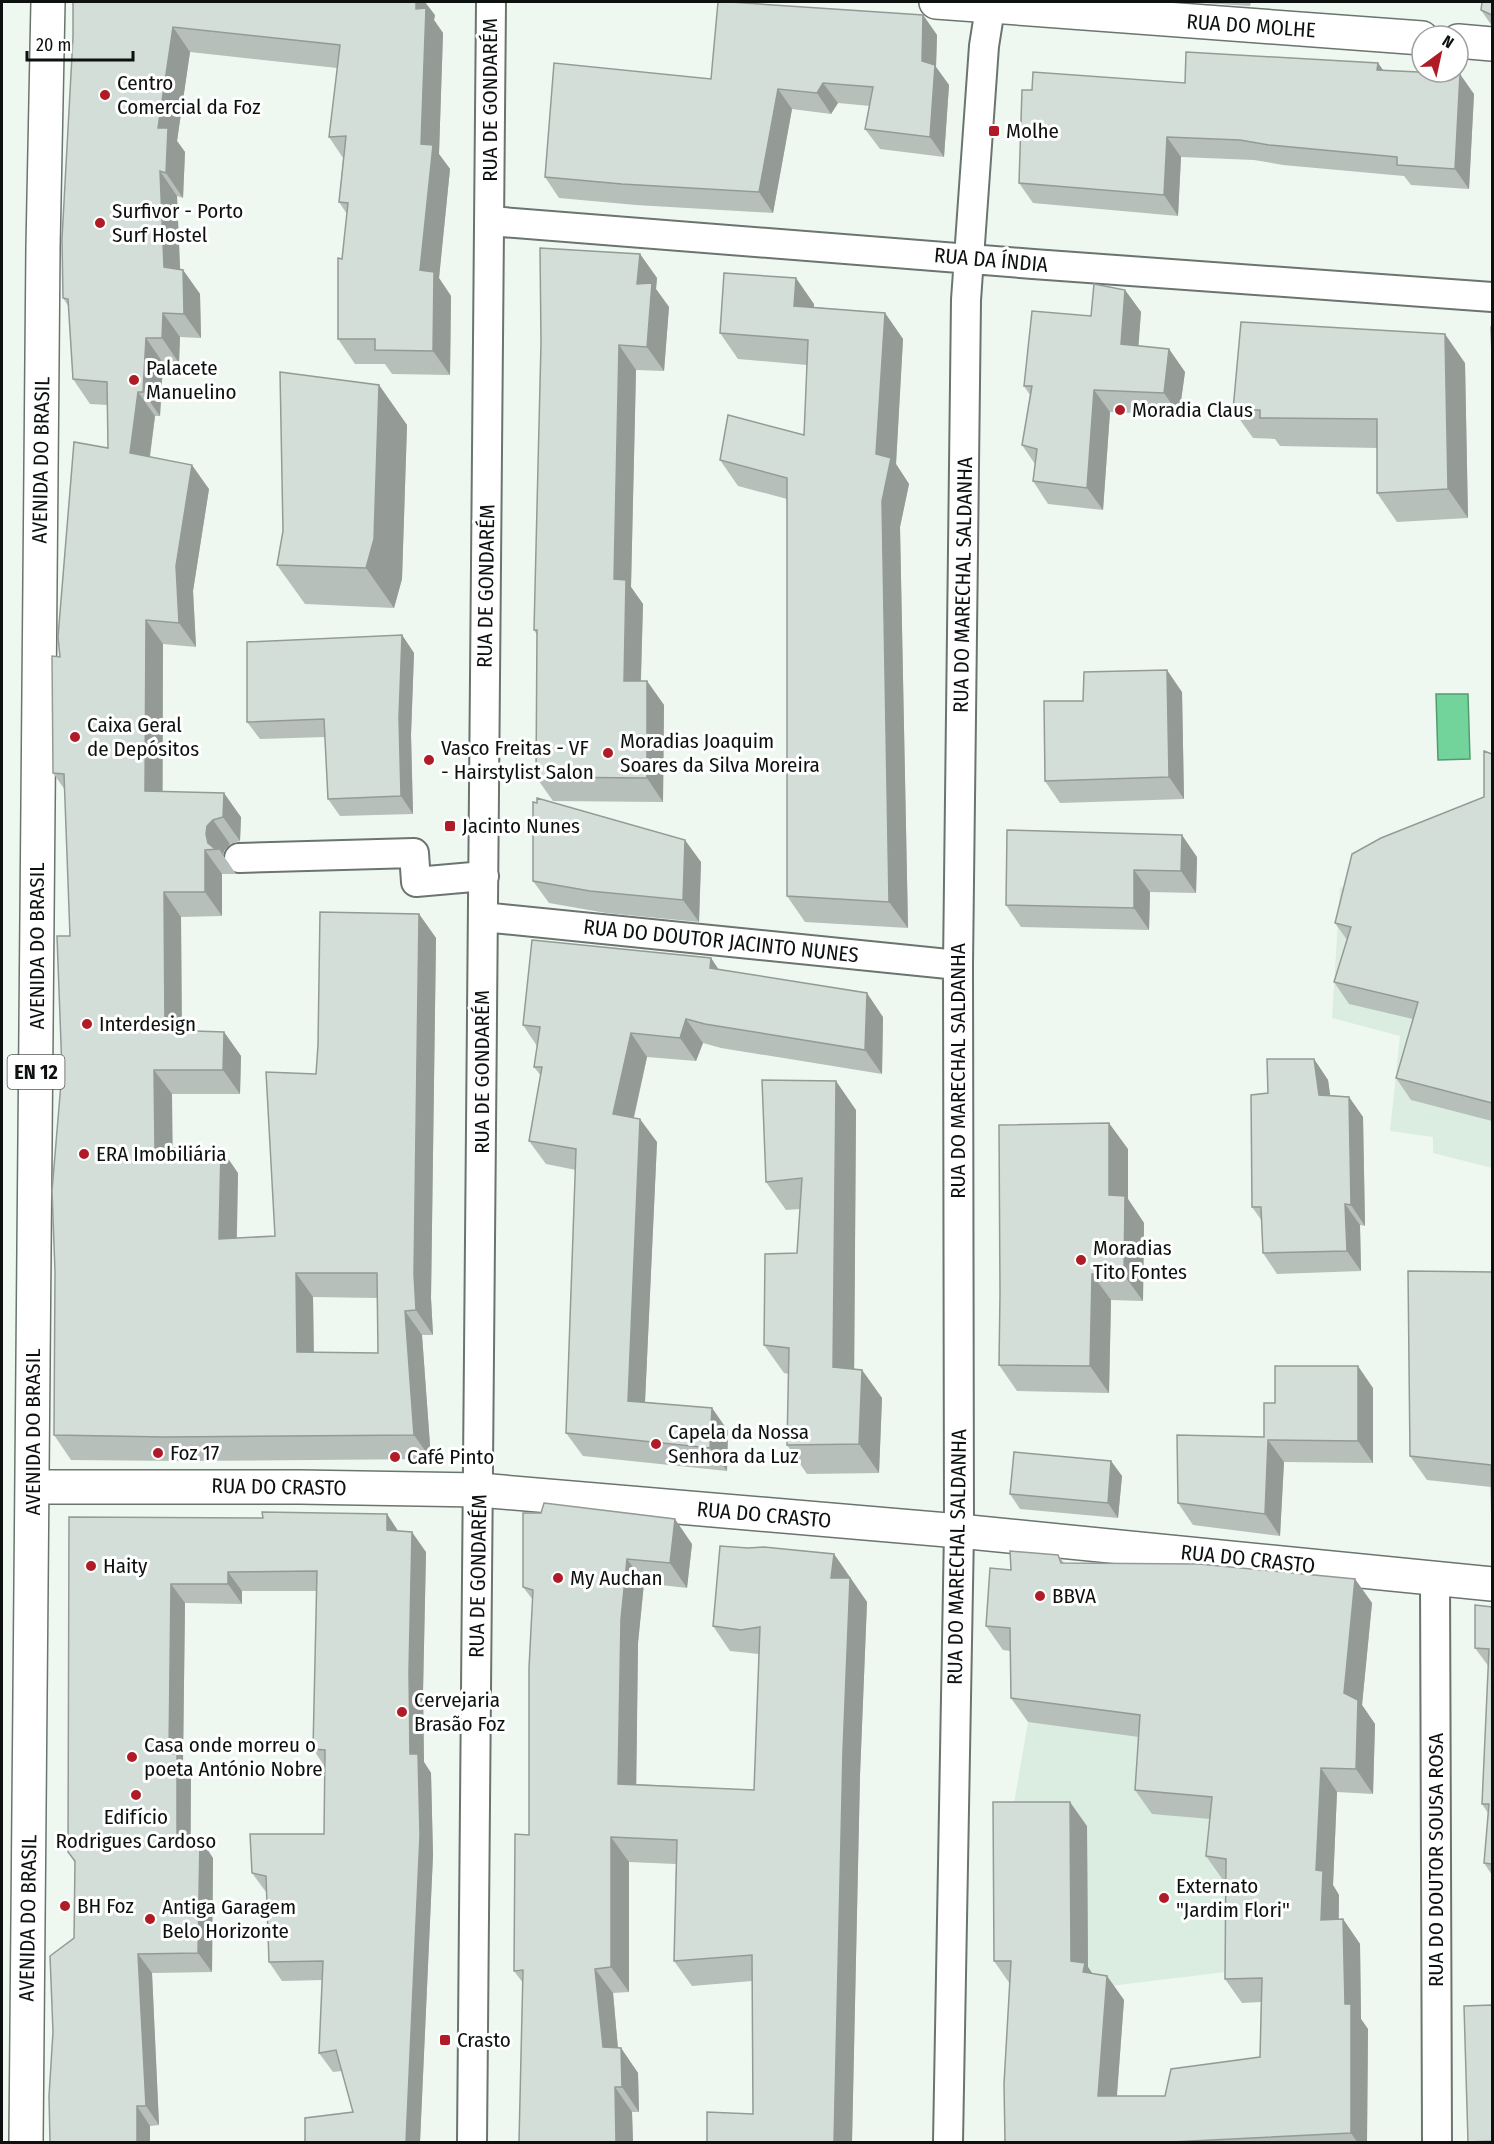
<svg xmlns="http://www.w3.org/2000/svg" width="1494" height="2144" font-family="'Fira Sans Condensed',sans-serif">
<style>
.built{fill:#dbede1}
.water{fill:#72d49b;stroke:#549a71;stroke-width:1.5}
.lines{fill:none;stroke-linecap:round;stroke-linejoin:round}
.street-casing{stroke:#6b746e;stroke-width:32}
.secondary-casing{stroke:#6b746e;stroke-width:36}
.primary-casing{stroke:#6b746e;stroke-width:36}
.street{stroke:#fff;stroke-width:28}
.secondary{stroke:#fff;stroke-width:33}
.primary{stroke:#fff;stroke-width:33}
.wall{fill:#b6bfba;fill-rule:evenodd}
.shaded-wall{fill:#949b97}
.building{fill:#d4ded8;stroke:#949b97;stroke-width:1.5;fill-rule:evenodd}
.poi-dot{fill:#af1c27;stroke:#fff;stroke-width:2}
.labels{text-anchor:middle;stroke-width:6;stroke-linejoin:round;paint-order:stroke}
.shield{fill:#fff;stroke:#565857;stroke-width:1.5}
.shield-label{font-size:20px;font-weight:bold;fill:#0d110f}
.street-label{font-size:21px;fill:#0d110f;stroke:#fff}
.poi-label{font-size:21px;fill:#0d110f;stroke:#fff;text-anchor:start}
</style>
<rect width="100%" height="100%" fill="#eef8f1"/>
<path class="built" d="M 1492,821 L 1492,1168 L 1433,1153 L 1433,1137 L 1390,1131 L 1400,1036 L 1332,1018 L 1340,888 Z
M 1027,1685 L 1195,1699 L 1243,1786 L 1242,1970 L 1102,1987 L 1088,1985 L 1010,1826 L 1028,1722 Z"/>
<path class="water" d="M 1436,694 L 1468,694 L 1470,759 L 1438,760 Z"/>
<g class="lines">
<g class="street-casing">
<path id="street" d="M 490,221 L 1033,264 L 1492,297
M 239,858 L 414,853 L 416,882 L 484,876
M 483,917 L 958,965
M 1435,1578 L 1437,2142
M 472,2142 L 491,2
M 948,2142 L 959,1531 L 958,965 L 966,300 L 984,46 L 991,2"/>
</g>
<g class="secondary-casing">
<path id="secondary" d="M 936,2 L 1422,38
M 1458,41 L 1492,44
M 33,1487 L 300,1487 L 479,1490 L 959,1531 L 1492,1584"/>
</g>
<g class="primary-casing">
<path id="primary" d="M 26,2142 L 43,247 L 48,2"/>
</g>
<use href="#street" class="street"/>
<use href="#secondary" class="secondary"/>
<use href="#primary" class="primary"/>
</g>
<path class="wall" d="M 73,2 L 435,15 L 434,20 L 443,33 L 439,154 L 450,169 L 439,278 L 451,296 L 450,375 L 392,374 L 385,364 L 355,364 L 338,339 L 342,259 L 347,214 L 339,202 L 343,158 L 329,137 L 337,68 L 190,52 L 177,141 L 185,152 L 183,198 L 177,196 L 180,269 L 183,270 L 200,294 L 201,338 L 180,337 L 179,363 L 163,363 L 160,416 L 155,416 L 150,457 L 209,489 L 193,591 L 196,647 L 163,644 L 163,792 L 241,817 L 240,841 L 230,844 L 224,851 L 223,855 L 236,874 L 222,874 L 222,916 L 181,917 L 182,1031 L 224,1032 L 241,1056 L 240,1094 L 172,1094 L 172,1148 L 238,1173 L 237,1238 L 275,1236 L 316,1074 L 419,914 L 436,938 L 431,1298 L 433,1335 L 422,1335 L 431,1459 L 182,1461 L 71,1460 L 54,1435 L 62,1071 L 70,936 L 65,790 L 53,773 L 60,657 L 108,448 L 107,405 L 90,404 L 73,379 L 69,307 L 63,298 L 73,37 ZM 313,1297 L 377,1298 L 378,1353 L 314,1353 Z
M 1202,2 L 1251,2 L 1250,6 L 1203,3 Z
M 1492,2 L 1492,26 L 1481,10 Z
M 923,15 L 937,35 L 936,67 L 949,85 L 944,157 L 880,149 L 865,129 L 870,106 L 838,103 L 831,114 L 792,109 L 773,213 L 636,205 L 559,198 L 545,177 L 711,79 Z
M 1378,63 L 1383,70 L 1474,94 L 1469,189 L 1411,185 L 1404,176 L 1283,165 L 1254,160 L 1181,157 L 1178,216 L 1033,203 L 1019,183 L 1032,90 L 1185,83 Z
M 640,254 L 657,278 L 656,289 L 669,307 L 664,371 L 636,370 L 631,587 L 643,604 L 641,681 L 647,681 L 664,705 L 663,802 L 553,801 L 536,777 L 537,635 L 534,630 Z
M 1125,290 L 1141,312 L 1138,346 L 1169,349 L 1185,372 L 1179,415 L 1110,412 L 1103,510 L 1048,504 L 1033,481 L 1035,464 L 1022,445 L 1030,395 L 1024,386 L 1091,316 Z
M 814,304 L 814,307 L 885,313 L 903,339 L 896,464 L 909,484 L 900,527 L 908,928 L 805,922 L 787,896 L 787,499 L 738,486 L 720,460 L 804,435 L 807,365 L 738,359 L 720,333 Z
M 1465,363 L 1468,518 L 1397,522 L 1377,493 L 1377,448 L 1280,446 L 1275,439 L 1253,438 L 1233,410 Z
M 379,385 L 407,425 L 402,579 L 394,608 L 305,604 L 277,565 L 283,531 Z
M 402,635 L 414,653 L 411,735 L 413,814 L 340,816 L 328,799 L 325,737 L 260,739 L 247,722 Z
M 1182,692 L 1184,799 L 1060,803 L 1045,781 L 1083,701 Z
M 1492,754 L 1492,1121 L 1411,1100 L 1396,1078 L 1413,1019 L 1349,1004 L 1334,982 L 1347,940 L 1335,923 L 1484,797 Z
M 1007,830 L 1197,857 L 1196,893 L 1150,892 L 1149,930 L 1021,927 L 1006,905 Z
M 701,862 L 699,922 L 606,913 L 549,903 L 533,881 Z
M 711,958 L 718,969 L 883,1017 L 882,1074 L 721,1048 L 703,1043 L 696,1061 L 647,1057 L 634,1118 L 657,1142 L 645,1402 L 712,1408 L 728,1431 L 727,1471 L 583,1456 L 566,1433 L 576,1170 L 546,1164 L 529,1141 L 541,1076 L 534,1067 L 537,1046 L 523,1025 Z
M 1314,1059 L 1328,1080 L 1330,1095 L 1349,1097 L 1363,1117 L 1365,1226 L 1360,1225 L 1361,1271 L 1277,1274 L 1263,1253 L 1262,1221 L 1252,1207 L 1268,1093 Z
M 856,1110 L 854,1369 L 862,1370 L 882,1398 L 879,1473 L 807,1474 L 787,1445 L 789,1374 L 784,1373 L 764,1345 L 797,1253 L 800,1209 L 786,1210 L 766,1182 Z
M 1128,1149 L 1128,1199 L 1144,1223 L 1143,1301 L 1111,1300 L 1109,1393 L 1017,1391 L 999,1365 Z
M 1492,1272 L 1491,1487 L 1427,1480 L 1410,1456 Z
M 1373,1388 L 1373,1463 L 1284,1462 L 1280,1536 L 1193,1525 L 1178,1503 L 1264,1437 L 1275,1403 Z
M 1111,1461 L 1122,1476 L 1118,1518 L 1020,1509 L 1010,1494 Z
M 523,1513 L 692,1544 L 687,1588 L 644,1583 L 638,1643 L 636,1784 L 754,1790 L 759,1654 L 730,1651 L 713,1626 L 748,1548 L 834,1554 L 867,1602 L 860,1775 L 852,2142 L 707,2142 L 753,2114 L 752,1981 L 692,1986 L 674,1961 L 676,1864 L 629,1862 L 629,1992 L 613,1993 L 618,2048 L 621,2048 L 638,2073 L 639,2112 L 632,2112 L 633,2142 L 519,2142 L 523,1983 L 514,1971 L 529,1835 L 533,1600 L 523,1587 Z
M 387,1514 L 398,1531 L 426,1552 L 423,1692 L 424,1762 L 431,1773 L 433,1855 L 420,2142 L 305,2142 L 353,2112 L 342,2071 L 333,2072 L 319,2053 L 322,1980 L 282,1981 L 269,1962 L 266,1892 L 252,1873 L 324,1834 L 325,1767 L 313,1749 L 317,1591 L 242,1591 L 242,1604 L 185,1603 L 183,1762 L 191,1773 L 191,1838 L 213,1858 L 212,1972 L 152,1973 L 159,2125 L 150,2126 L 50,2142 L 74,1938 L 75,1863 L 68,1852 L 69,1517 L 263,1518 Z
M 1058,1555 L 1064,1563 L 1355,1579 L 1372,1603 L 1362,1705 L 1375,1724 L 1373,1794 L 1337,1792 L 1333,1885 L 1339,1895 L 1339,1920 L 1343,1919 L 1360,1944 L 1361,2019 L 1368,2029 L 1367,2142 L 1005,2142 L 1010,1984 L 994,1961 L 1087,1826 L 1088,1967 L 1092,1974 L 1107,1976 L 1124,2000 L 1117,2096 L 1165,2096 L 1260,2057 L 1261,2002 L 1242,2003 L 1225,1979 L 1226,1881 L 1223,1880 L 1206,1856 L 1210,1819 L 1152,1814 L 1135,1790 L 1139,1737 L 1028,1722 L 1011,1698 L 1010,1651 L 1003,1650 L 986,1626 L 1011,1570 Z
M 1492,1607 L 1492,1875 L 1484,1863 L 1488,1813 L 1482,1804 L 1489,1667 L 1475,1648 Z
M 1492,2005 L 1492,2142 L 1468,2142 Z"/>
<path class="shaded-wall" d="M 416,2 L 425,2 L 435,15 L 434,20 L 443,33 L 439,154 L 450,169 L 439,278 L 451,296 L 450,375 L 433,351 L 420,270 L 421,144 L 416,9 Z
M 923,15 L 937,35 L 936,67 L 949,85 L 944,157 L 930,137 L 922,61 Z
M 173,27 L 190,52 L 177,141 L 185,152 L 183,198 L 166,173 L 158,128 Z
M 1378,63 L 1392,83 L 1377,70 Z
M 1460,74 L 1474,94 L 1469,189 L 1455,169 Z
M 823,83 L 838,103 L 831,114 L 817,93 Z
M 778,89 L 792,109 L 773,213 L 759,192 Z
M 1167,137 L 1181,157 L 1178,216 L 1164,195 Z
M 160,171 L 177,196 L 181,291 L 164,267 Z
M 640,254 L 657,278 L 656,289 L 669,307 L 664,371 L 647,347 L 637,284 Z
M 183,270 L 200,294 L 201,338 L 184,314 Z
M 796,278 L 814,304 L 812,332 L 794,306 Z
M 1125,290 L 1141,312 L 1137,366 L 1121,344 Z
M 163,313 L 180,337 L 179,363 L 162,338 Z
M 885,313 L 903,339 L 896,464 L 909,484 L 900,527 L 908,928 L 889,902 L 876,454 Z
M 1445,334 L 1465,363 L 1468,518 L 1448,489 Z
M 146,338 L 163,363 L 160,416 L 143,392 Z
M 619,345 L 636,370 L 631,587 L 643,604 L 640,705 L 624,681 L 614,579 Z
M 1169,349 L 1185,372 L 1179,415 L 1164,393 Z
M 379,385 L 407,425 L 402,579 L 394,608 L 366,568 Z
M 1094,390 L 1110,412 L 1103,510 L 1087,488 Z
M 138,392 L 155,416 L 147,477 L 130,453 Z
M 192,465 L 209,489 L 193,591 L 196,647 L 179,623 L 176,566 Z
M 146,620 L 163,644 L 162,816 L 145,791 Z
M 402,635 L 414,653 L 411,735 L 413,814 L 401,796 L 399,718 Z
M 1167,670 L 1182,692 L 1184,799 L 1169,777 Z
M 647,681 L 664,705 L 663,802 L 647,778 Z
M 224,793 L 241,817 L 240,841 L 223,817 Z
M 213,820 L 230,844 L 224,851 L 223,855 L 219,849 L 213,850 L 208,843 L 206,834 L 207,826 Z
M 1182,835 L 1197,857 L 1196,893 L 1181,871 Z
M 685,840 L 701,862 L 699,922 L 683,900 Z
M 205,850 L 222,874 L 222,916 L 205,892 Z
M 1134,870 L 1150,892 L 1149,930 L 1134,908 Z
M 164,892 L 181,917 L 182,1055 L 165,1030 Z
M 419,914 L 436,938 L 431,1298 L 433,1335 L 416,1310 L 414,1274 Z
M 711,958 L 727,982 L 710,968 Z
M 867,993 L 883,1017 L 882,1074 L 865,1050 Z
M 686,1019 L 703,1043 L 696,1061 L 680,1038 Z
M 224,1032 L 241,1056 L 240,1094 L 223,1070 Z
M 631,1033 L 647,1057 L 629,1138 L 613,1114 Z
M 1314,1059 L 1328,1080 L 1333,1115 L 1319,1095 Z
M 154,1070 L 172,1094 L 173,1172 L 155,1148 Z
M 836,1081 L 856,1110 L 854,1396 L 833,1367 Z
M 1349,1097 L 1363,1117 L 1365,1226 L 1351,1205 Z
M 640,1119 L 657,1142 L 644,1424 L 628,1401 Z
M 1109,1123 L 1128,1149 L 1128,1199 L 1144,1223 L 1143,1301 L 1124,1275 L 1109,1195 Z
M 221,1148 L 238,1173 L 236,1263 L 219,1239 Z
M 1345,1204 L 1360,1225 L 1361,1271 L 1347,1251 Z
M 296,1273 L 313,1297 L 314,1377 L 297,1352 Z
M 1092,1274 L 1111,1300 L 1109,1393 L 1090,1366 Z
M 405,1311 L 422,1335 L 431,1459 L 414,1435 Z
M 1358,1366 L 1373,1388 L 1373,1463 L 1358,1441 Z
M 862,1370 L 882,1398 L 879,1473 L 859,1444 Z
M 712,1408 L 728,1431 L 727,1471 L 710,1448 Z
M 1268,1440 L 1284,1462 L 1280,1536 L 1265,1514 Z
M 1111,1461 L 1122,1476 L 1118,1518 L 1108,1503 Z
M 387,1514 L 400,1534 L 387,1530 Z
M 675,1519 L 692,1544 L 687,1588 L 670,1563 Z
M 412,1532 L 426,1552 L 423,1692 L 424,1762 L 431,1773 L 433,1855 L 420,2142 L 406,2142 L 410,1754 L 409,1672 Z
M 834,1554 L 867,1602 L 860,1775 L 852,2142 L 834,2142 L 831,1578 Z
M 627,1559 L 644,1583 L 638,1643 L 636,1808 L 618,1784 L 621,1619 Z
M 228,1572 L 242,1591 L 242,1604 L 228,1584 Z
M 1355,1579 L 1372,1603 L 1362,1705 L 1375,1724 L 1373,1794 L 1356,1769 L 1344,1693 Z
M 171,1584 L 185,1603 L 183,1762 L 191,1773 L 190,1858 L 177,1838 L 169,1753 Z
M 1321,1768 L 1337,1792 L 1333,1885 L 1339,1895 L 1338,1944 L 1321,1920 L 1316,1870 Z
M 1070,1802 L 1087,1826 L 1088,1967 L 1102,1987 L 1100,1996 L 1071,1961 Z
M 611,1837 L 629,1862 L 629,1992 L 611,1967 Z
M 200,1838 L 213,1858 L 212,1972 L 198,1953 Z
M 1343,1919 L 1360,1944 L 1361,2019 L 1368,2029 L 1367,2142 L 1357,2142 L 1351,2133 L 1345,2004 Z
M 138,1954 L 152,1973 L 159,2125 L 146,2106 Z
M 595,1969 L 613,1993 L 620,2072 L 603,2047 Z
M 1107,1976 L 1124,2000 L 1115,2120 L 1098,2096 Z
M 621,2048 L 638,2073 L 639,2112 L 622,2087 Z
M 615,2087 L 632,2112 L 633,2142 L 616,2142 Z
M 137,2106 L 150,2126 L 150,2142 L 137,2142 Z"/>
<path class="building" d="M 73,2 L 416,2 L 416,9 L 426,8 L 421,144 L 433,145 L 420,270 L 434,272 L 433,351 L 375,350 L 375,339 L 338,339 L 338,258 L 342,259 L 348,203 L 339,202 L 346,136 L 329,137 L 340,45 L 173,27 L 158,128 L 168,128 L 166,173 L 160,171 L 164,267 L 183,270 L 184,314 L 163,313 L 162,338 L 146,338 L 143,392 L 138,392 L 130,453 L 192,465 L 176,566 L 179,623 L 146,620 L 145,791 L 224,793 L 223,817 L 213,820 L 207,826 L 206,834 L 208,843 L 214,848 L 219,849 L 205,850 L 205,892 L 164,892 L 165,1030 L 224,1032 L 223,1070 L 154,1070 L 155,1148 L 221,1148 L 219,1239 L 275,1236 L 266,1072 L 316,1074 L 318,1045 L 320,912 L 419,914 L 414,1274 L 416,1310 L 405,1311 L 414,1435 L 165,1437 L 54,1435 L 55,1271 L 52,1191 L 62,1071 L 57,936 L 70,936 L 64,774 L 53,773 L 52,656 L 60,657 L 58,637 L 74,442 L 108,448 L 107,382 L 73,379 L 68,299 L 63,298 L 62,239 L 73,37 ZM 296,1273 L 377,1273 L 378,1353 L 297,1352 Z
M 718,2 L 730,2 L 923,15 L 922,61 L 935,65 L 930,137 L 865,129 L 873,87 L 823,83 L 817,93 L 778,89 L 759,192 L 622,184 L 545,177 L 554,63 L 711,79 Z
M 1482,2 L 1492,2 L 1492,15 L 1481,10 Z
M 1186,52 L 1378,63 L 1377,70 L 1460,74 L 1455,169 L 1397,165 L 1397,157 L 1269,145 L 1240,140 L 1167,137 L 1164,195 L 1019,183 L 1022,90 L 1032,90 L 1033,72 L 1185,83 Z
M 540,248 L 640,254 L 637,284 L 652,283 L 647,347 L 619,345 L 614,579 L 626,580 L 624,681 L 647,681 L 647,778 L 536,777 L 537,630 L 534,630 L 541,343 Z
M 724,273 L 796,278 L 794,306 L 885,313 L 876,454 L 891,458 L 882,501 L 889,902 L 787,896 L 787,478 L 720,460 L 728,415 L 804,435 L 808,340 L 720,333 Z
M 1094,284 L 1125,290 L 1121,344 L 1169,349 L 1164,393 L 1094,390 L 1087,488 L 1033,481 L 1037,449 L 1022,445 L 1032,386 L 1024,386 L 1032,311 L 1091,316 Z
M 1241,322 L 1445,334 L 1448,489 L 1377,493 L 1377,419 L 1260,418 L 1260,410 L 1233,410 Z
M 1491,327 L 1492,327 L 1492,355 Z
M 280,372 L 379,385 L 374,539 L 366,568 L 277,565 L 283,531 Z
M 402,635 L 399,718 L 401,796 L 328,799 L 324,719 L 247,722 L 247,642 Z
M 1167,670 L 1169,777 L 1045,781 L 1044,701 L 1083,701 L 1084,672 Z
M 1484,751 L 1492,754 L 1492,1103 L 1396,1078 L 1418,1002 L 1334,982 L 1351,927 L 1335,923 L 1352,854 L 1381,838 L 1484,797 Z
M 537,798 L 685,840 L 683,900 L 590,891 L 533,881 L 533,802 L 537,803 Z
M 1007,830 L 1182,835 L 1181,871 L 1134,870 L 1134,908 L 1006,905 Z
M 532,940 L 711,958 L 710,968 L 867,993 L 865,1050 L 705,1024 L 686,1019 L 680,1038 L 631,1033 L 613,1114 L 640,1119 L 628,1401 L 712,1408 L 710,1448 L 566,1433 L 576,1149 L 529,1141 L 542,1067 L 534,1067 L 540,1027 L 523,1025 Z
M 1267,1059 L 1314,1059 L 1319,1095 L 1349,1097 L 1351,1205 L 1345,1204 L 1347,1251 L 1263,1253 L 1261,1207 L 1252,1207 L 1251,1095 L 1268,1093 Z
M 762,1080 L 836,1081 L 833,1367 L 862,1370 L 859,1444 L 787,1445 L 789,1348 L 764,1345 L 765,1254 L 797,1253 L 802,1178 L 766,1182 Z
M 1109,1123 L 1109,1195 L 1125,1196 L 1124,1275 L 1092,1274 L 1090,1366 L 999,1365 L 1000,1294 L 999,1125 Z
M 1408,1271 L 1492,1272 L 1492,1534 L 1491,1465 L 1410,1456 Z
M 1275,1366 L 1358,1366 L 1358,1441 L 1268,1440 L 1265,1514 L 1178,1503 L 1177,1435 L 1264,1437 L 1264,1403 L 1275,1403 Z
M 1014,1452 L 1111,1461 L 1108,1503 L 1010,1494 Z
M 544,1503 L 675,1519 L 670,1563 L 627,1559 L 621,1619 L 618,1784 L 754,1790 L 760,1627 L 741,1630 L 713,1626 L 720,1546 L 748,1548 L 764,1547 L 834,1554 L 831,1578 L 850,1578 L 843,1751 L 834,2142 L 707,2142 L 707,2112 L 753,2114 L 752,1955 L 674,1961 L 677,1840 L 611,1837 L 611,1967 L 595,1969 L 603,2047 L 621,2048 L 622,2087 L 615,2087 L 616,2142 L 519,2142 L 523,1970 L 514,1971 L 515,1834 L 529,1835 L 529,1668 L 533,1590 L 523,1587 L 523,1513 L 541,1513 Z
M 262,1512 L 387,1514 L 387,1530 L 412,1532 L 409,1672 L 410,1754 L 418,1754 L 420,1835 L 406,2142 L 305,2142 L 305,2118 L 353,2112 L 336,2050 L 319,2053 L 323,1961 L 269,1962 L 266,1876 L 252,1873 L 250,1834 L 324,1834 L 325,1750 L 313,1749 L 317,1571 L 228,1572 L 228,1584 L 171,1584 L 169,1753 L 177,1754 L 177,1838 L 200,1838 L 198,1953 L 138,1954 L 146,2106 L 137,2106 L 137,2142 L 50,2142 L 49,2096 L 53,2032 L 50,1956 L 74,1938 L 75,1861 L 68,1852 L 69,1517 L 263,1518 Z
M 1010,1551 L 1058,1555 L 1061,1563 L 1199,1564 L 1355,1579 L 1344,1693 L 1358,1700 L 1356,1769 L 1321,1768 L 1316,1870 L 1323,1871 L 1321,1920 L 1343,1919 L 1345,2004 L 1351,2004 L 1351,2133 L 1172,2142 L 1005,2142 L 1004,2084 L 1011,1961 L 994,1961 L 993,1802 L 1070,1802 L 1071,1961 L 1085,1963 L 1083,1972 L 1107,1976 L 1098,2096 L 1165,2096 L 1171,2069 L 1260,2057 L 1262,1978 L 1225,1979 L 1226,1859 L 1206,1856 L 1212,1797 L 1135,1790 L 1140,1715 L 1011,1698 L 1010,1628 L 986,1626 L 990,1568 L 1011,1570 Z
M 1475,1605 L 1492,1607 L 1492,1864 L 1484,1863 L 1489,1804 L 1482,1804 L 1489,1649 L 1475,1648 Z
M 1492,2005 L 1492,2141 L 1468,2142 L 1464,2006 Z"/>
<g class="poi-dot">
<circle cx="105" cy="95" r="6"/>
<rect x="988" y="125" width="12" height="12" rx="3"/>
<circle cx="100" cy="223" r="6"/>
<circle cx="134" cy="380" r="6"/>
<circle cx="1120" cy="410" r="6"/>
<circle cx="75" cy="737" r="6"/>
<circle cx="608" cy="753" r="6"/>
<circle cx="429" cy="760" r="6"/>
<rect x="444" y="820" width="12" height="12" rx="3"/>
<circle cx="87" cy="1024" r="6"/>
<circle cx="84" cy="1154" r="6"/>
<circle cx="1081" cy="1260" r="6"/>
<circle cx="656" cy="1444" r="6"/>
<circle cx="158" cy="1453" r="6"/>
<circle cx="395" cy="1457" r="6"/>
<circle cx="91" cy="1566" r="6"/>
<circle cx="558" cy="1578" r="6"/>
<circle cx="1040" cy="1596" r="6"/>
<circle cx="402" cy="1712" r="6"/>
<circle cx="132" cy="1757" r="6"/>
<circle cx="136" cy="1795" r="6"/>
<circle cx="1164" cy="1898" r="6"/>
<circle cx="65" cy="1906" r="6"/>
<circle cx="150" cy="1919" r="6"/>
<rect x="439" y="2034" width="12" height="12" rx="3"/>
</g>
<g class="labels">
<rect class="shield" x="7.5" y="1055" width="57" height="34" rx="4.5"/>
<g class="shield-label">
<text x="36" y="1079">EN 12</text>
</g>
<g class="street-label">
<text transform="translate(1251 26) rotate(4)" y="7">RUA DO MOLHE</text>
<text transform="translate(490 100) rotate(-90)" y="7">RUA DE GONDARÉM</text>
<text transform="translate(991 260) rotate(5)" y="7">RUA DA ÍNDIA</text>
<text transform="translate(41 460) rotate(-89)" y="7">AVENIDA DO BRASIL</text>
<text transform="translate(963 585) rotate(-89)" y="7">RUA DO MARECHAL SALDANHA</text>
<text transform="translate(486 586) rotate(-89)" y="7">RUA DE GONDARÉM</text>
<text transform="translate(721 941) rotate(6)" y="7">RUA DO DOUTOR JACINTO NUNES</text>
<text transform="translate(37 946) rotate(-90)" y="7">AVENIDA DO BRASIL</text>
<text transform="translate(958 1071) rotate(-90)" y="7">RUA DO MARECHAL SALDANHA</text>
<text transform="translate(482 1072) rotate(-90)" y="7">RUA DE GONDARÉM</text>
<text transform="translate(33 1432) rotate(-90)" y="7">AVENIDA DO BRASIL</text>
<text transform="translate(279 1487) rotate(1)" y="7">RUA DO CRASTO</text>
<text transform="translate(764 1515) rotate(5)" y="7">RUA DO CRASTO</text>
<text transform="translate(957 1557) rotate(-89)" y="7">RUA DO MARECHAL SALDANHA</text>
<text transform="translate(1248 1559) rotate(6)" y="7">RUA DO CRASTO</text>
<text transform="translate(478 1576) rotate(-89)" y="7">RUA DE GONDARÉM</text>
<text transform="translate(1436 1860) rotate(-90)" y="7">RUA DO DOUTOR SOUSA ROSA</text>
<text transform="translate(28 1918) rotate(-89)" y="7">AVENIDA DO BRASIL</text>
</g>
<g class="poi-label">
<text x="117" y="90">Centro<tspan x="117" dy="24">Comercial da Foz</tspan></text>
<text x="1006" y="138">Molhe</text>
<text x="112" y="218">Surfivor - Porto<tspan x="112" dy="24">Surf Hostel</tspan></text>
<text x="146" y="375">Palacete<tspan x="146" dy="24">Manuelino</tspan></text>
<text x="1132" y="417">Moradia Claus</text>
<text x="87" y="732">Caixa Geral<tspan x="87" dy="24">de Depósitos</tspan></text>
<text x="620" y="748">Moradias Joaquim<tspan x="620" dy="24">Soares da Silva Moreira</tspan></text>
<text x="441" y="755">Vasco Freitas - VF<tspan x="441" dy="24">- Hairstylist Salon</tspan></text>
<text x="462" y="833">Jacinto Nunes</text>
<text x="99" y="1031">Interdesign</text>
<text x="96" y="1161">ERA Imobiliária</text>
<text x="1093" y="1255">Moradias<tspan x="1093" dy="24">Tito Fontes</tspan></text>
<text x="668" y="1439">Capela da Nossa<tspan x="668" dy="24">Senhora da Luz</tspan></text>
<text x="170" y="1460">Foz 17</text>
<text x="407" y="1464">Café Pinto</text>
<text x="103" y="1573">Haity</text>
<text x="570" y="1585">My Auchan</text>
<text x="1052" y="1603">BBVA</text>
<text x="414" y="1707">Cervejaria<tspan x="414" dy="24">Brasão Foz</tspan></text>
<text x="144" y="1752">Casa onde morreu o<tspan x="144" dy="24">poeta António Nobre</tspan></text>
<text x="136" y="1824" text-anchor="middle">Edifício<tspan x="136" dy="24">Rodrigues Cardoso</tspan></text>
<text x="1176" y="1893">Externato<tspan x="1176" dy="24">"Jardim Flori"</tspan></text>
<text x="77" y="1913">BH Foz</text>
<text x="162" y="1914">Antiga Garagem<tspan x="162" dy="24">Belo Horizonte</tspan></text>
<text x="457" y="2047">Crasto</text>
</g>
</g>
<rect width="1494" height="2144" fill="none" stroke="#0d110f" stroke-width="6"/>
<g transform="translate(1440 54) rotate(33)"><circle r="28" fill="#ffffff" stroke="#9ea09f" stroke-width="1.5"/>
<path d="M0-4.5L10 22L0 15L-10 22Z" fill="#af1c27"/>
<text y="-9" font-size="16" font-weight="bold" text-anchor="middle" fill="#0d110f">N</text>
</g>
<path d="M27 51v9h106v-9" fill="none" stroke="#0d110f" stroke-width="3"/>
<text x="36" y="51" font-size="18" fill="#0d110f" stroke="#ffffff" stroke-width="4.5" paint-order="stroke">20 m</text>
</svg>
